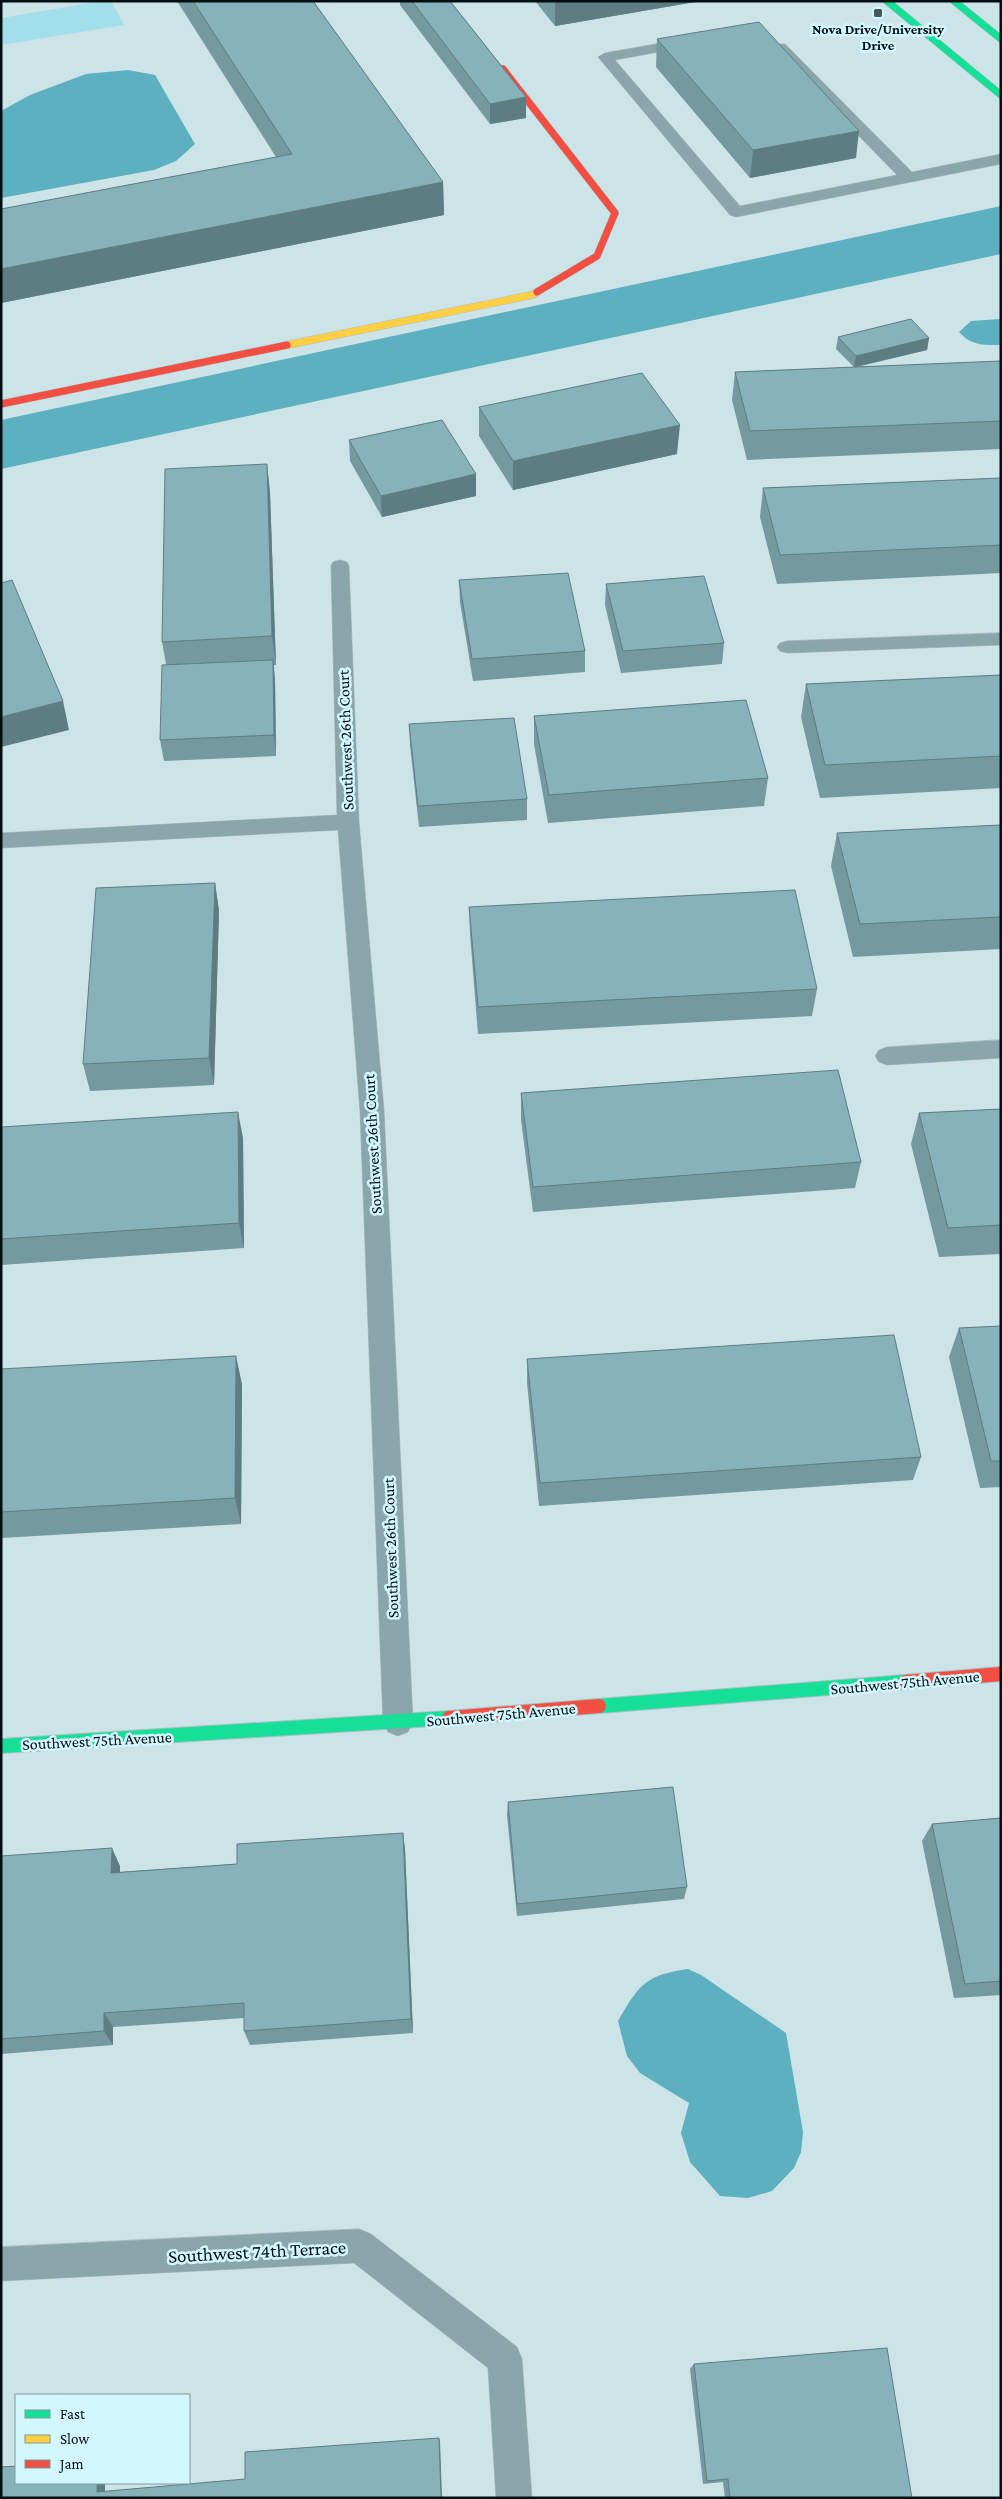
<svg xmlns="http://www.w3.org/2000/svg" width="1002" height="2499" font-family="'Crimson Pro',serif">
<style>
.green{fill:#a3dfeb}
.water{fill:#5cb0bf}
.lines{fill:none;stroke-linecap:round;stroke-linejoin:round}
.lane-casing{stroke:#aebfc3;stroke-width:1}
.fast-far1-casing{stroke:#aebfc3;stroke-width:8}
.fast-casing{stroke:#aebfc3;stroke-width:16}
.slow-casing{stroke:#aebfc3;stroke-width:8}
.jam-far1-casing{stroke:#aebfc3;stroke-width:8}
.jam-casing{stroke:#aebfc3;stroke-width:16}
.lane{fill:#8ba6ab;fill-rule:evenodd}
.fast-far1{stroke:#16e098;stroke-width:7}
.fast{stroke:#16e098;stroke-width:14}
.slow{stroke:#ffcf43;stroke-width:7}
.jam-far1{stroke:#f24e42;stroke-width:7}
.jam{stroke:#f24e42;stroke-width:14}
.wall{fill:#74999f}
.shaded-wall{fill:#5e7d82}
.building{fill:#87b2b9;stroke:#5e7d82}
.poi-dot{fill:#48595d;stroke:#d3f7fe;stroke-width:2}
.labels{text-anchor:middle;stroke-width:5;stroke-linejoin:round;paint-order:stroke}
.far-poi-label{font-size:14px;font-weight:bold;fill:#010e12;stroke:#d3f7fe}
.street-label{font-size:16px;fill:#010e12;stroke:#d3f7fe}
.near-street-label{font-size:19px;fill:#010e12;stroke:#d3f7fe}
</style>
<rect width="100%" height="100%" fill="#cce3e8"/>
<path class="green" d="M 103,1 L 111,1 L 124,25 L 1,45 L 1,18 Z"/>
<path class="water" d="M 128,70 L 155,75 L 195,144 L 176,161 L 154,170 L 1,198 L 1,111 L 30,95 L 86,74 Z
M 1001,206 L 1001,254 L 1,469 L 1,420 Z
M 1001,319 L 1001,345 C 984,345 971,346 959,332 L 971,321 Z
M 688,1969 L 701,1975 L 786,2033 L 803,2132 L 801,2152 L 794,2168 L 772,2191 L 748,2198 L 720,2196 L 690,2162 L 681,2133 L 689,2103 L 640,2073 L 627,2056 L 618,2021 C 639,1985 645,1975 688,1969 Z"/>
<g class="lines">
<g class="lane-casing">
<path id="lane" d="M 691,38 L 698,42 L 696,45 L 615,60 L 740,206 L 897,175 L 775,50 L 773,47 L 775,44 L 785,44 L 912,172 L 1001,154 L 1001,164 L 736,217 L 730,215 L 598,57 L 605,53 Z
M 340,560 L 347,562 L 349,566 L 359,822 L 384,1111 L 413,1722 L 408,1732 L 398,1736 L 388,1732 L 383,1722 L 360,1111 L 338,830 L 1,848 L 1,833 L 337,815 L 331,566 L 333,562 Z
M 1001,633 L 1001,645 L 787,653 L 780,651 L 777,647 L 780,643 L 787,641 Z
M 1001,1040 L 1001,1058 L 887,1065 L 879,1062 L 875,1056 L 879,1050 L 887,1047 Z
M 359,2229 L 371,2234 L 517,2347 L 522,2359 L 532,2498 L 496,2498 L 488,2368 L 354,2263 L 1,2281 L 1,2247 Z"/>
</g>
<g class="fast-far1-casing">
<path id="fast-far1" d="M 887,1 L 1001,95
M 954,1 L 1001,39"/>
</g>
<g class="fast-casing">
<path id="fast" d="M 599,1706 L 905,1682
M 1,1746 L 449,1718"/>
</g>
<g class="slow-casing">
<path id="slow" d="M 287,345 L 532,295 L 537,292"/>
</g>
<g class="jam-far1-casing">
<path id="jam-far1" d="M 503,69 L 615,213 L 597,256 L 537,292
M 1,404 L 287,345"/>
</g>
<g class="jam-casing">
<path id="jam" d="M 905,1682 L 1001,1674
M 449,1718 L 599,1706"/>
</g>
<use href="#lane" class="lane"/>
<use href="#fast-far1" class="fast-far1"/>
<use href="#fast" class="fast"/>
<use href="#slow" class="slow"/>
<use href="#jam-far1" class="jam-far1"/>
<use href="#jam" class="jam"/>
</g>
<path class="wall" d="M 177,1 L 313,1 L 443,182 L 444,215 L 1,303 L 1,209 L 276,157 Z
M 400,1 L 450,1 L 526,97 L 526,118 L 490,124 L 400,5 Z
M 535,1 L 701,1 L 555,26 Z
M 657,39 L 856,158 L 750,178 L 656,67 Z
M 838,337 L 929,338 L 927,350 L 857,367 L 1001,361 L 1001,449 L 747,460 L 732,400 L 735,372 L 854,367 L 836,349 Z
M 479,407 L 677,454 L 513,490 L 479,436 Z
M 349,440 L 476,496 L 382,517 L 350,461 Z
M 267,464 L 270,493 L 276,665 L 274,665 L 275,681 L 276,756 L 164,761 L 160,740 L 166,664 L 162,642 Z
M 1001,478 L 1001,573 L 777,584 L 760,517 L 763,488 Z
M 459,580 L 585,651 L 585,672 L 473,681 L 460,602 Z
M 606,584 L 724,643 L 722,664 L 621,673 L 605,605 Z
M 1001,675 L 1001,788 L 820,798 L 801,717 L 806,684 Z
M 534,716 L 768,778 L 764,806 L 548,823 L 534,744 Z
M 409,724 L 527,799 L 527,820 L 419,827 L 410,745 Z
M 1001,825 L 1001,949 L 853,957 L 831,866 L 837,833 Z
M 215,883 L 219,911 L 214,1085 L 90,1091 L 83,1064 Z
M 469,907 L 817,989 L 812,1016 L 478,1034 L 470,934 Z
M 521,1093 L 861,1162 L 855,1188 L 533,1212 L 521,1120 Z
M 1001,1109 L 1001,1254 L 939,1257 L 911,1144 L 919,1113 Z
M 1,1127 L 243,1138 L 244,1248 L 1,1265 Z
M 1001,1326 L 1001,1487 L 980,1488 L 949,1357 L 959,1328 Z
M 527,1359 L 921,1457 L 913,1480 L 539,1506 L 527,1383 Z
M 1,1369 L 242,1384 L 241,1524 L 1,1538 Z
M 508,1802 L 687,1887 L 684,1899 L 517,1916 L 507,1815 Z
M 1001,1818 L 1001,1995 L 954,1998 L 922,1841 L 932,1824 Z
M 403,1833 L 405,1850 L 413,2033 L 250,2045 L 244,2031 L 244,2018 L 113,2027 L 113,2045 L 1,2054 L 1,1856 L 120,1866 L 120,1872 L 237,1864 Z
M 694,2364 L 912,2498 L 725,2498 L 723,2482 L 703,2484 L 690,2369 Z"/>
<path class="shaded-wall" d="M 555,1 L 701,1 L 555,26 Z
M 526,97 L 526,118 L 490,124 L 490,104 Z
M 859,131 L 856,158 L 750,178 L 753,150 Z
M 443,182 L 444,215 L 1,303 L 1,269 Z
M 929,338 L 927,350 L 854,367 L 856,356 Z
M 680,425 L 677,454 L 513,490 L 513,461 Z
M 267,464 L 270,493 L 276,665 L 272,636 Z
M 476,474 L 476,496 L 382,517 L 381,496 Z
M 273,660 L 275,681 L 276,756 L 274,735 Z
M 63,701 L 69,730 L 1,747 L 1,717 Z
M 215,883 L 219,911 L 214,1085 L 209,1058 Z
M 238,1112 L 243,1138 L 244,1248 L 239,1223 Z
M 236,1356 L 242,1384 L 241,1524 L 235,1498 Z
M 403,1833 L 405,1850 L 413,2033 L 411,2019 Z
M 112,1848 L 120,1866 L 119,1890 L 111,1873 Z
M 104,2013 L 113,2027 L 113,2045 L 104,2031 Z
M 439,2438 L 440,2442 L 442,2498 L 441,2498 Z
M 97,2483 L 105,2483 L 105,2494 L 97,2492 Z"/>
<path class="building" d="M 193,1 L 313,1 L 443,182 L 1,269 L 1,209 L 292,154 Z
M 412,1 L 450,1 L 526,97 L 490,104 Z
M 759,22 L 859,131 L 753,150 L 657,39 Z
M 911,319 L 929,338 L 856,356 L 838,337 Z
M 1001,361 L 1001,421 L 750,431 L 735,372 Z
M 642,373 L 680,425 L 513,461 L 479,407 Z
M 442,420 L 476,474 L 381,496 L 349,440 Z
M 267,464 L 272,636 L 162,642 L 165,469 Z
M 1001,478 L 1001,545 L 780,555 L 763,488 Z
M 568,573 L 585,651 L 472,659 L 459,580 Z
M 704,576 L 724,643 L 623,651 L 606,584 Z
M 12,580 L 63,701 L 1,717 L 1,583 Z
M 273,660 L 274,735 L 160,740 L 162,665 Z
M 1001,675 L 1001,756 L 825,765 L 806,684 Z
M 746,700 L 768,778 L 549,795 L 534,716 Z
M 514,718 L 527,799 L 418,806 L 409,724 Z
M 1001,825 L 1001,917 L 860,924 L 837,833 Z
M 215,883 L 209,1058 L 83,1064 L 96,888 Z
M 795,890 L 817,989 L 478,1007 L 469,907 Z
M 838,1070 L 861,1162 L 533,1187 L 521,1093 Z
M 1001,1109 L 1001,1225 L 948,1228 L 919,1113 Z
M 238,1112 L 239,1223 L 1,1239 L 1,1127 Z
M 1001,1326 L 1001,1461 L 991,1461 L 959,1328 Z
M 894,1335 L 921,1457 L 540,1483 L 527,1359 Z
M 236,1356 L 235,1498 L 1,1512 L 1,1369 Z
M 673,1787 L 687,1887 L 517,1904 L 508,1802 Z
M 1001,1818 L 1001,1981 L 965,1984 L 932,1824 Z
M 403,1833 L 411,2019 L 244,2031 L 244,2003 L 104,2013 L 104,2031 L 1,2039 L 1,1856 L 112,1848 L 111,1873 L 237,1864 L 237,1844 Z
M 887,2348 L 912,2498 L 730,2498 L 728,2479 L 707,2481 L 694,2364 Z
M 439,2438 L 441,2498 L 1,2498 L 1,2467 L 16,2466 L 16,2483 L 97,2483 L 97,2492 L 245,2479 L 245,2452 Z"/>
<rect class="poi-dot" x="873" y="8" width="10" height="10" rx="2.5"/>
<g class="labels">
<g class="far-poi-label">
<text x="878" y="34">Nova Drive/University<tspan x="878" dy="16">Drive</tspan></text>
</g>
<g class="street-label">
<text transform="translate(345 740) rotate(-92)" y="6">Southwest 26th Court</text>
<text transform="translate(372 1144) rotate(-93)" y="6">Southwest 26th Court</text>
<text transform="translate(390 1548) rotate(-92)" y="6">Southwest 26th Court</text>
<text transform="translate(905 1682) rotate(-5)" y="6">Southwest 75th Avenue</text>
<text transform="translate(501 1714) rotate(-5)" y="6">Southwest 75th Avenue</text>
<text transform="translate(97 1740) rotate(-3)" y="6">Southwest 75th Avenue</text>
</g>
<g class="near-street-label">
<text transform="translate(257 2251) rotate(-3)" y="7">Southwest 74th Terrace</text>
</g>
</g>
<rect width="1002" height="2499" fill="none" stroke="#010e12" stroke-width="5"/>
<rect x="15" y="2394" width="175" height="90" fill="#d3f7fe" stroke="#7f9aa0"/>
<rect x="25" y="2410" width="25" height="8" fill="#16e098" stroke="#7f9aa0"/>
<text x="60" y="2419" font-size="15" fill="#010e12">Fast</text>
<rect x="25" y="2435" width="25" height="8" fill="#ffcf43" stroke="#7f9aa0"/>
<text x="60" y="2444" font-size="15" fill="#010e12">Slow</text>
<rect x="25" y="2460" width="25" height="8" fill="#f24e42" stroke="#7f9aa0"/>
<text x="60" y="2469" font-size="15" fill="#010e12">Jam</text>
</svg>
